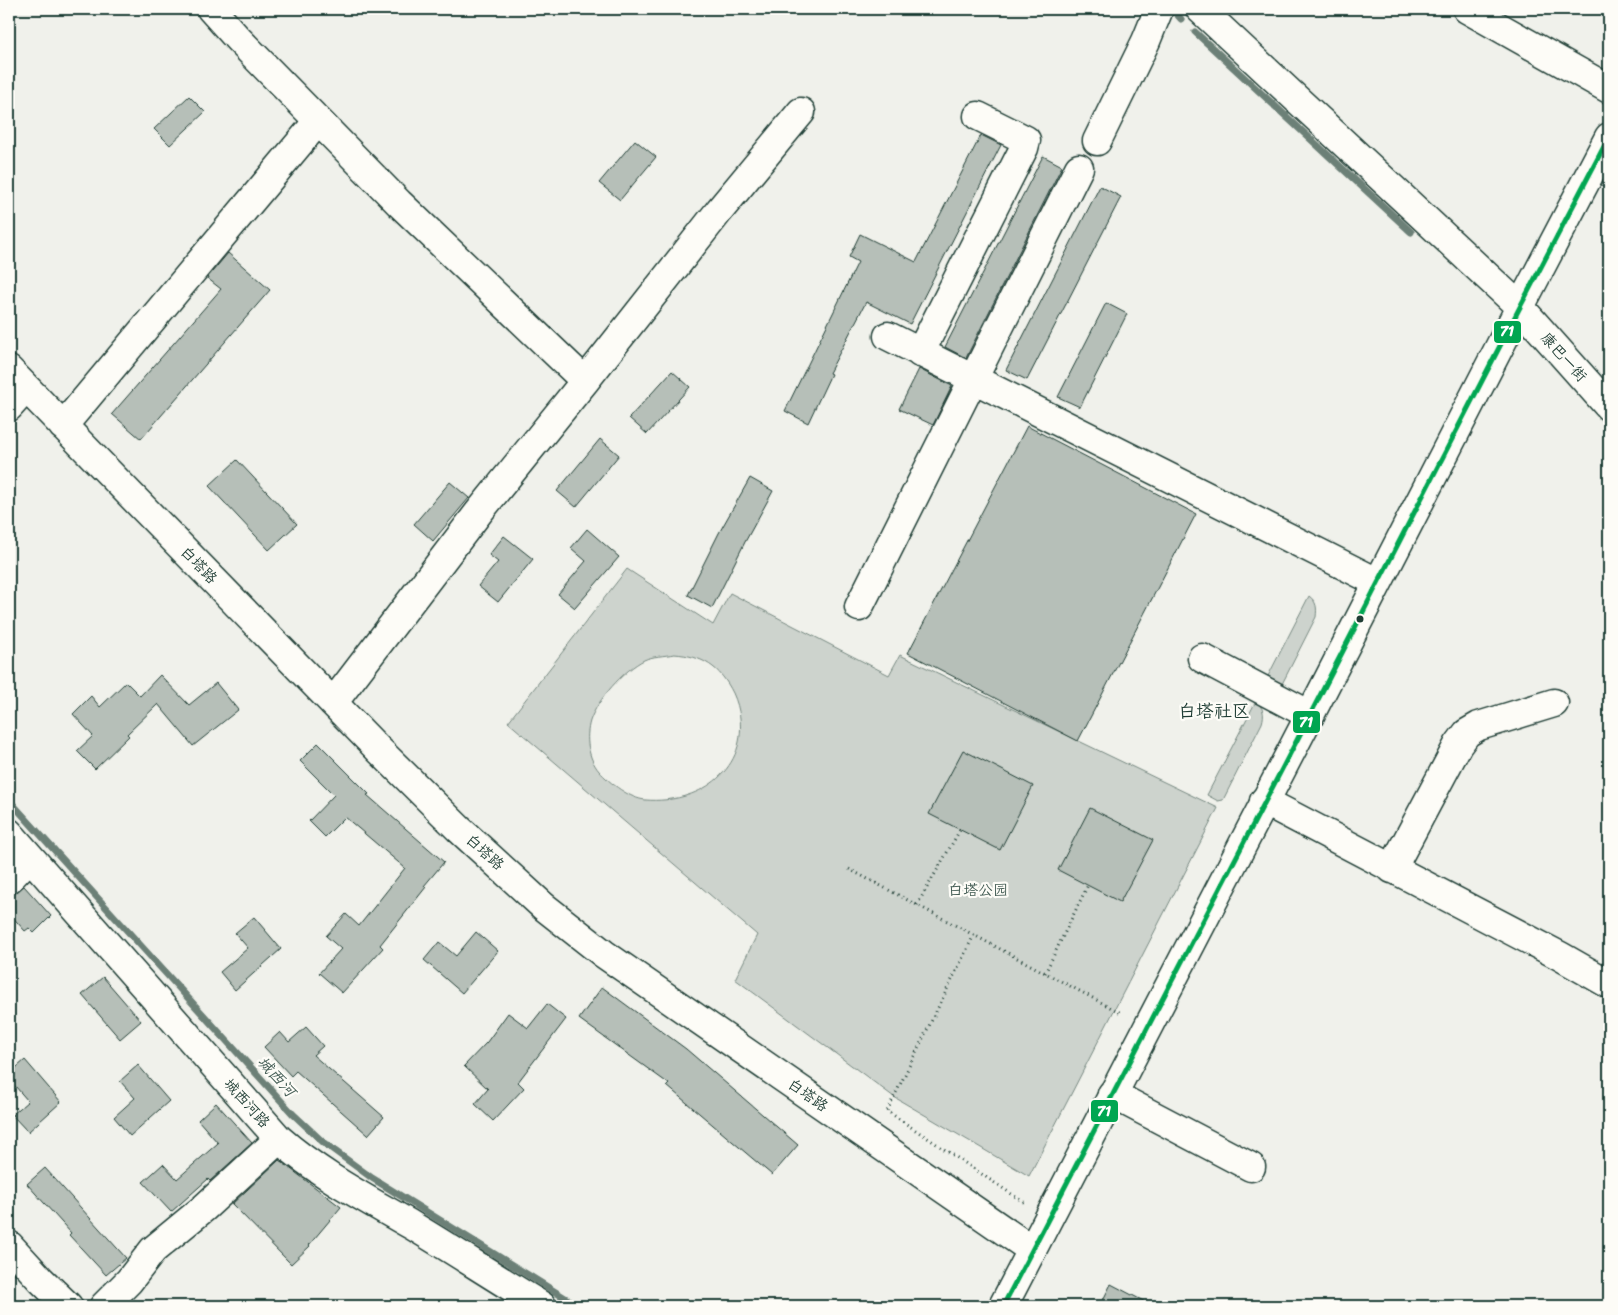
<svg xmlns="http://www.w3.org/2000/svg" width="1618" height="1315" font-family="Sriracha,'LXGW WenKai TC',sans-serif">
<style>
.green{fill:#cdd3cd;stroke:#768880;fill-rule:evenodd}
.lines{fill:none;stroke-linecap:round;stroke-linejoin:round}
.stream{stroke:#6c8077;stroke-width:7}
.building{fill:#b6bfb8;stroke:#1f3d34}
.minor-casing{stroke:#1f3d34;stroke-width:31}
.major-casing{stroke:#1f3d34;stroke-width:31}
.path{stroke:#1f3d34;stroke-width:3;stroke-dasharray:1 4;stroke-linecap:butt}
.minor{stroke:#fdfcf7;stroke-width:28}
.major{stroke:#fdfcf7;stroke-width:28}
.bus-1-casing{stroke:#fdfcf7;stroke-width:9}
.bus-1{stroke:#00a651;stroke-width:5}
.bus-dot{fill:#1f3d34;stroke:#fdfcf7;stroke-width:2}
.labels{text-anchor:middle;stroke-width:4.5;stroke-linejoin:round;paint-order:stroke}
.street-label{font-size:15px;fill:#1f3d34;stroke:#fdfcf7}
.park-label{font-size:15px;fill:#425b53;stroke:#fdfcf7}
.water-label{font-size:16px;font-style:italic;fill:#455e56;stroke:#fdfcf7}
.quarter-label{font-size:18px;fill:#1f3d34;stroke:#fdfcf7}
.line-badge{stroke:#fdfcf7;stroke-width:2}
.badge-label{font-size:14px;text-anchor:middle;font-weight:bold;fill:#fff}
</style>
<rect width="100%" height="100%" fill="#f0f1eb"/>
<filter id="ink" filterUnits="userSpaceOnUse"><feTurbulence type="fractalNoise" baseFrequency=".02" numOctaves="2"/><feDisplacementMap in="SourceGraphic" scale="10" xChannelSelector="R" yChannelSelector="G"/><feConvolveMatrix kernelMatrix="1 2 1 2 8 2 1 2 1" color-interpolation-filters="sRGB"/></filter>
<g filter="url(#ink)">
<path class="green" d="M 627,569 L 713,625 L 730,593 L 889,675 L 900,655 L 1218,808 L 1029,1176 L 894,1097 L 735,979 L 757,935 L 508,722 ZM 674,654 C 703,656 720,667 733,693 C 737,702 739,709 740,718 C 746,773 697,804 646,800 C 630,799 610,783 599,771 C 588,758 585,738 590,721 C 597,700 624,670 644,660 C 652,656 665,656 674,654 Z
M 1309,596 C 1317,602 1317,608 1316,617 L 1282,684 L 1281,685 L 1266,680 Z
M 1256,701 C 1263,708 1265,713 1262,723 L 1223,800 L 1218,801 L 1207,795 Z"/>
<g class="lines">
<path class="stream" d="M 1172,9 L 1181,19
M 1195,32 L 1411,232
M 9,800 L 293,1114 L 324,1143 L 372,1178 L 578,1306"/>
</g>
<path class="building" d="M 189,96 L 205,112 L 170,145 L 154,129 Z
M 981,135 L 1001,145 L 910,324 L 866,302 L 829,373 L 831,374 L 808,423 L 785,411 L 858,262 L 849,257 L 860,234 L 916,262 Z
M 635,140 L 656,157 L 620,200 L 599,183 Z
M 1043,156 L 1062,166 L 966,358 L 945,347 Z
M 1100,186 L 1121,197 L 1027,380 L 1006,370 Z
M 228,253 L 270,290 L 141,439 L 112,414 L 221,289 L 207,278 Z
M 1106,303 L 1127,314 L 1080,407 L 1058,397 Z
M 919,369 L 952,386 L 933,425 L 899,409 Z
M 672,371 L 690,387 L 647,434 L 629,418 Z
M 1027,426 L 1196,514 L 1078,741 L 908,653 Z
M 600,439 L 619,455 L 576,507 L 557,491 Z
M 237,460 L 297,524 L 269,550 L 209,486 Z
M 750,478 L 773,491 L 745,542 L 712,608 L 688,595 L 719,533 Z
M 450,482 L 469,498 L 433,541 L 414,524 Z
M 587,529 L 619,557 L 575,608 L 558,594 L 586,561 L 571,548 Z
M 504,536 L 533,559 L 498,602 L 478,586 L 498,562 L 489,555 Z
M 160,675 L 189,705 L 216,683 L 238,710 L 193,746 L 158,704 L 127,734 L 129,736 L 95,769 L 77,751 L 93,736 L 73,714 L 91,696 L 100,707 L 126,682 L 140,696 Z
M 318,743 L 369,794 L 367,795 L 444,862 L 424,886 L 426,887 L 380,945 L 383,948 L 342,993 L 319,973 L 341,949 L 326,936 L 346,914 L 359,926 L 405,868 L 345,817 L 325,837 L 309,821 L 334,795 L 300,761 Z
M 963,750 L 1033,786 L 1000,850 L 929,814 Z
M 1090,808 L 1153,840 L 1120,902 L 1058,870 Z
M 24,886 L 51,916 L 34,933 L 29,928 L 25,931 L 9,913 L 9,894 L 14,894 Z
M 254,917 L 281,949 L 235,990 L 220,972 L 248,948 L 235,933 Z
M 476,932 L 498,951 L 462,993 L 424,960 L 439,942 L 456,956 Z
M 103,977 L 141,1021 L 120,1039 L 82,995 Z
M 602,987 L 686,1049 L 798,1145 L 772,1175 L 667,1086 L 669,1084 L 579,1019 Z
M 547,1004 L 566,1019 L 518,1082 L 524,1088 L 493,1121 L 475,1104 L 488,1089 L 464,1066 L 487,1042 L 508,1013 L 528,1028 Z
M 306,1027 L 323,1046 L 313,1055 L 384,1117 L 368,1135 L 296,1071 L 291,1076 L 264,1047 L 280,1032 L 289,1042 Z
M 25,1060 L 61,1102 L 28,1132 L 12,1115 L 28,1101 L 9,1079 L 9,1074 Z
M 138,1065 L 169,1101 L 130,1136 L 114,1117 L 135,1098 L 120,1081 Z
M 216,1103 L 252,1143 L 210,1181 L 208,1179 L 171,1212 L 143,1182 L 163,1164 L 177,1179 L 218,1143 L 198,1120 Z
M 279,1160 L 341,1207 L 309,1245 L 310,1246 L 291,1264 L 232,1204 Z
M 45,1168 L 126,1258 L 106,1275 L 69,1235 L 71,1233 L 27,1184 Z
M 1111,1284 L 1153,1306 L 1100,1306 Z"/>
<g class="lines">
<g class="minor-casing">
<path id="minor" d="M 211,9 L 238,39 L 399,203 L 585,381
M 1200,9 L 1520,307
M 1467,9 L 1609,89
M 1097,141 L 1146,41 L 1159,9
M 888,336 L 1377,582
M 920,353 L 1024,148 L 1026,140 L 978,116
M 9,370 L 379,750 L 459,829 L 543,906 L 604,954 L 1032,1250
M 9,407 L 26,388
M 63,426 L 318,121
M 859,607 L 1079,168
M 1202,658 L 1310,715
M 333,703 L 479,512 L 585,381 L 719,211 L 801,112
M 1264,801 L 1560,956 L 1609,984
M 9,833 L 279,1139 C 320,1175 367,1199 413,1226 C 456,1252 499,1280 542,1306
M 1392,869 L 1458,745 L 1467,733 L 1479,726 L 1554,703
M 9,879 L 30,857
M 1112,1094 L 1251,1167
M 9,1245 L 41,1280 L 68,1306
M 104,1306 L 129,1281 L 153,1250 L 204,1208 L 279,1139"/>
</g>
<g class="major-casing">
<path id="major" d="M 1520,307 L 1609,407
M 1003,1306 L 1310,715 L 1520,307 L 1609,137"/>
</g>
<path class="path" d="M 849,869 L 1123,1014
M 917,905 L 960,830
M 974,935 L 887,1111 L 1025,1203
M 1045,973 L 1088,885"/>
<use href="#minor" class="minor"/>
<use href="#major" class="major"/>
<g class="bus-1-casing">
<path id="bus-1" d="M 1003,1306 L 1310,715 L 1520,307 L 1609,137"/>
</g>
<use href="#bus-1" class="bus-1"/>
</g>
</g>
<circle class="bus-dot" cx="1360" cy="619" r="4.5"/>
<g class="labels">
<g class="street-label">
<text transform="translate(1564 357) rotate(48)" y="5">康巴一街</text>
<text transform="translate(199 565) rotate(46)" y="5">白塔路</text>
<text transform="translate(485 852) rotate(42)" y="5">白塔路</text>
<text transform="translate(808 1095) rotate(35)" y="5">白塔路</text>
<text transform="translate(247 1103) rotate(48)" y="5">城西河路</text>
</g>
<g class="park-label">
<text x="978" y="895">白塔公园</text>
</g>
<g class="water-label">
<text transform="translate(277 1076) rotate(48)" y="6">城西河</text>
</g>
<g class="quarter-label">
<text x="1214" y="717">白塔社区</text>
</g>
</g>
<g class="line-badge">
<rect x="1493" y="320" width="29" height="24" rx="5" fill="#00a651"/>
<rect x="1292" y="710" width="29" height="24" rx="5" fill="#00a651"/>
<rect x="1090" y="1099" width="29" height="24" rx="5" fill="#00a651"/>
</g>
<g class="badge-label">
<text x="1507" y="336">71</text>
<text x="1306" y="727">71</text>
<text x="1104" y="1116">71</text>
</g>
<rect width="1618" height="1315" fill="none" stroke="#fdfcf7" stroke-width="30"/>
<rect x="15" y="15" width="1588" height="1285" fill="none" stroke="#1f3d34" stroke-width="2" filter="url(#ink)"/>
</svg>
